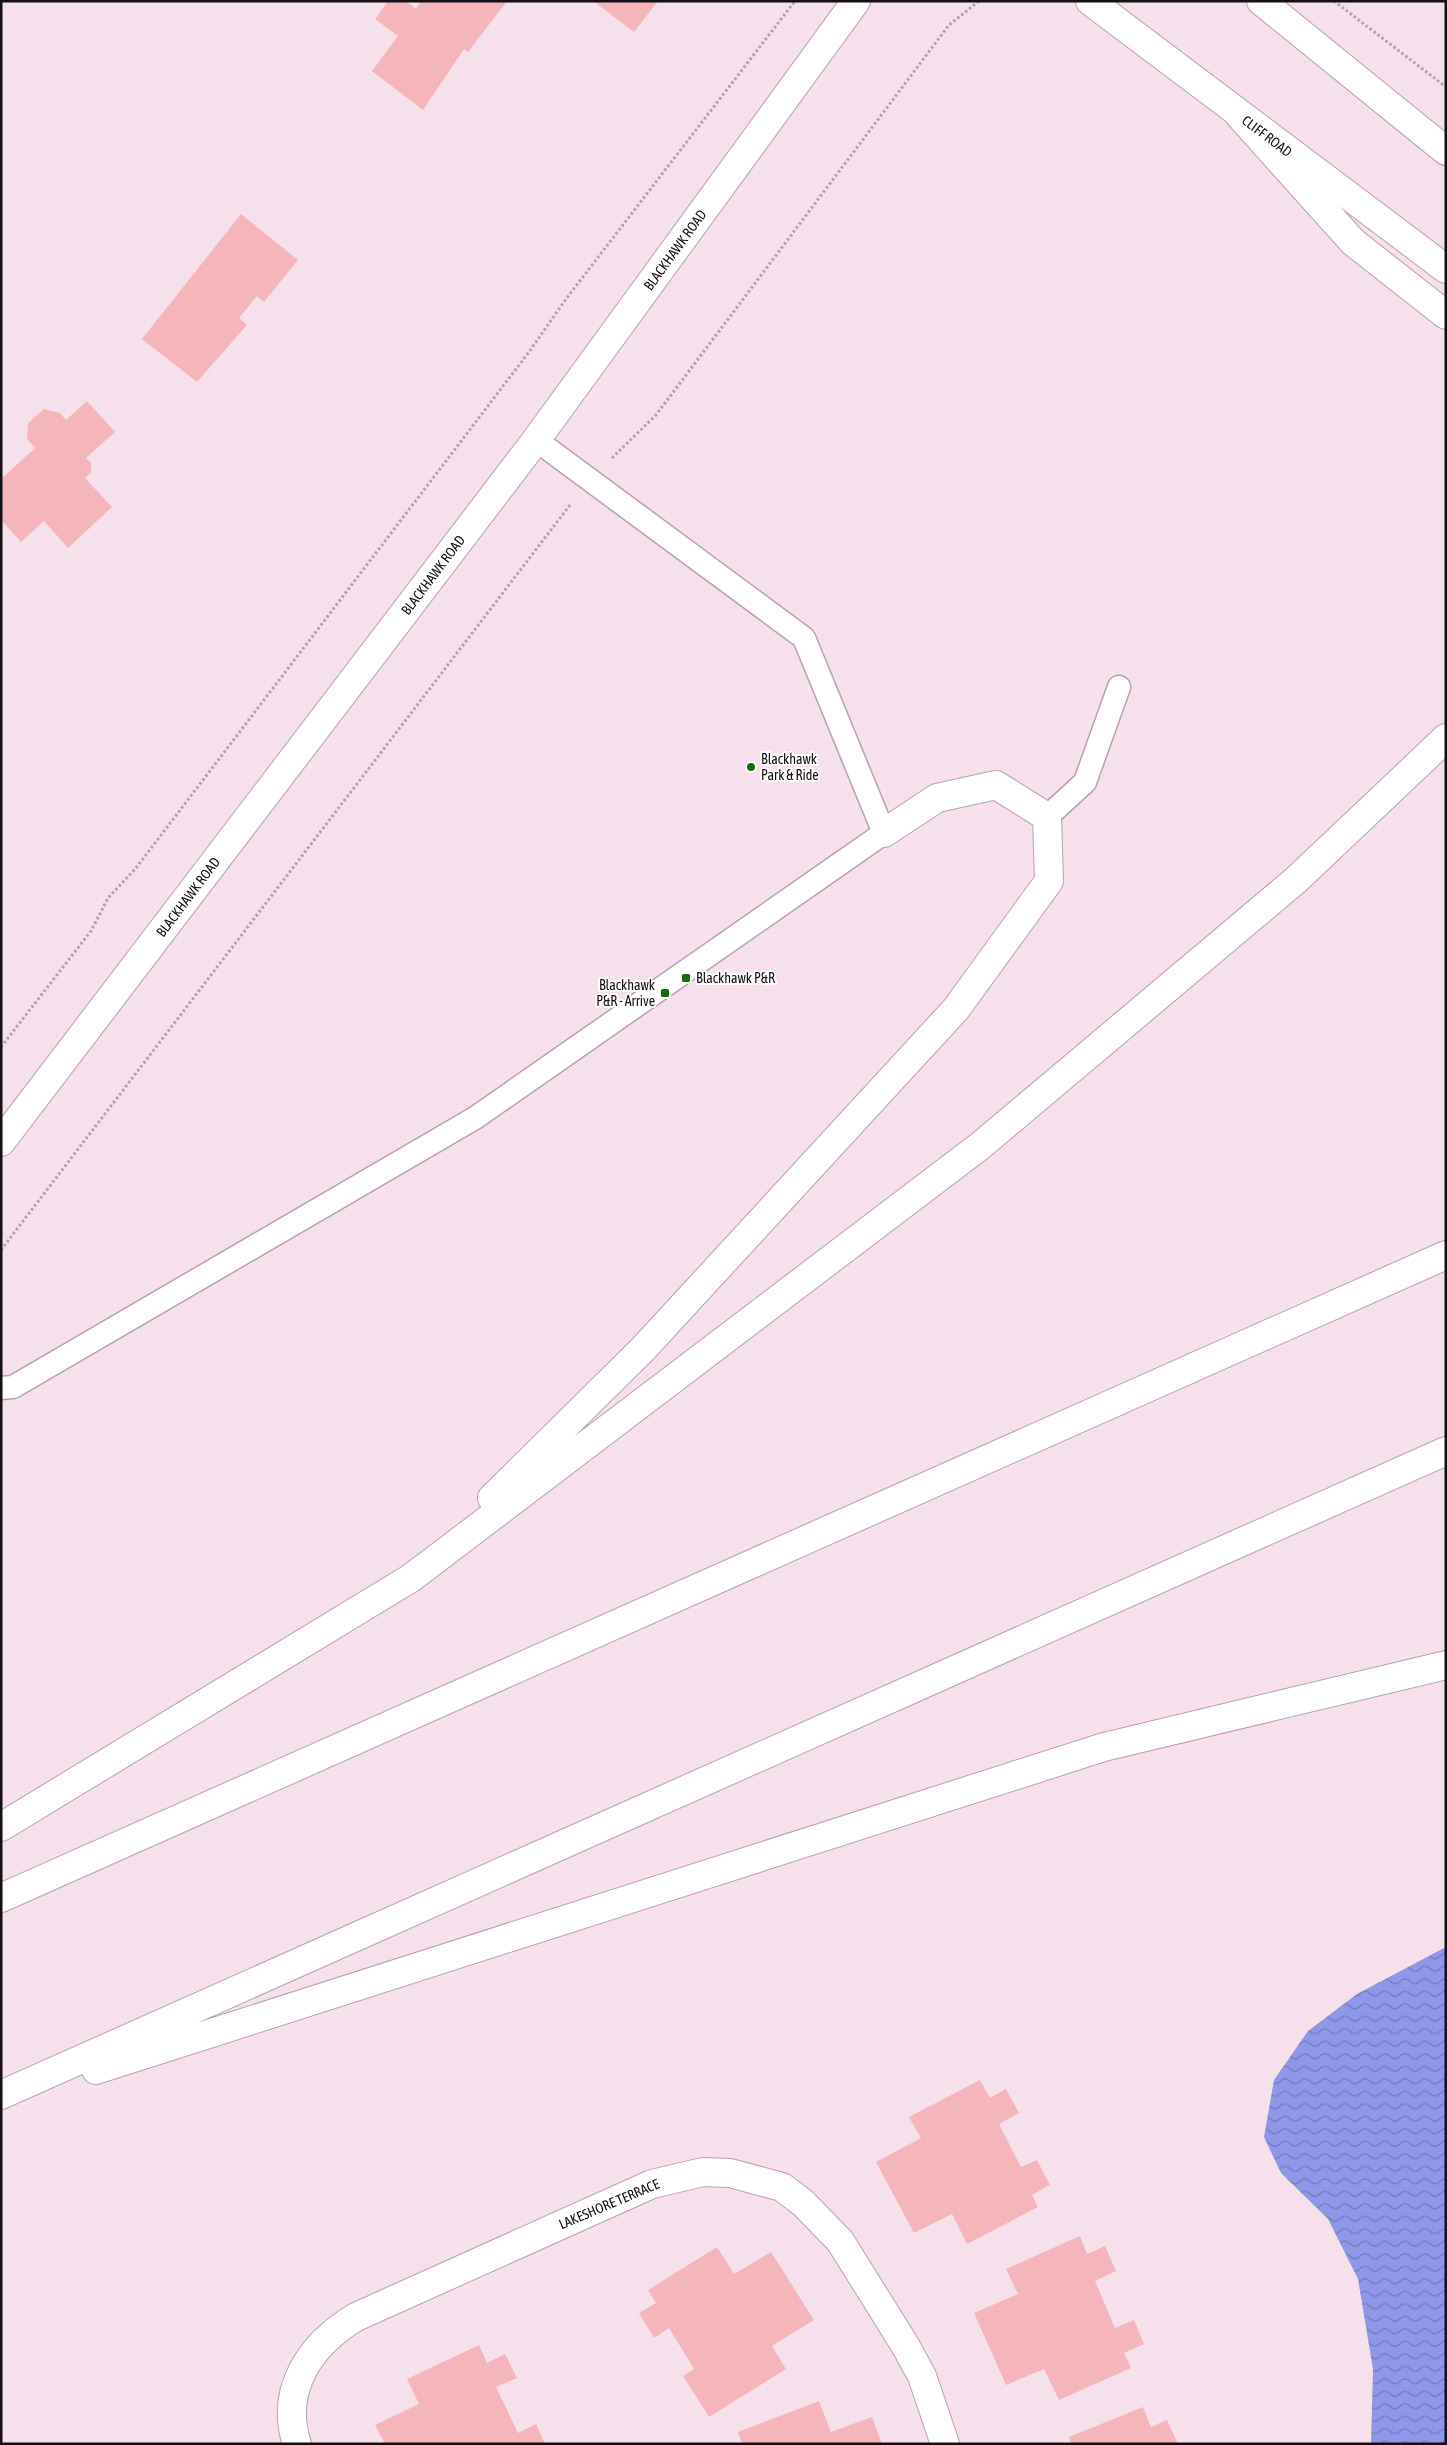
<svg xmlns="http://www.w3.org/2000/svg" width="1447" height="2445" font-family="'Asap Condensed',sans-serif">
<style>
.water{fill:url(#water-waves)}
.building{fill:#f4b6ba}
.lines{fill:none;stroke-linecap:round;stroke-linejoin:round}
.lane-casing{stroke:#b7a2ae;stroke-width:25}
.street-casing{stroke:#b7a2ae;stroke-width:30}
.secondary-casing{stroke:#b7a2ae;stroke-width:30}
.highway-casing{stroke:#b7a2ae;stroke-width:30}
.path{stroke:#b2a0aa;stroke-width:3;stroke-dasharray:2.5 2.5;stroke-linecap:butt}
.lane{stroke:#fff;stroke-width:22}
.street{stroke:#fff;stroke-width:28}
.secondary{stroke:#fff;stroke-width:28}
.highway{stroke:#fff;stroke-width:28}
.poi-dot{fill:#176a0f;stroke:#fff;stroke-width:2}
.labels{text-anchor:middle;stroke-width:4;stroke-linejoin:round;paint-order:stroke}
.street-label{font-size:14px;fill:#160f13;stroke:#fff}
.poi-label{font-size:14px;fill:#160f13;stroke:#fff;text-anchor:start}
</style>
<defs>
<pattern id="water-waves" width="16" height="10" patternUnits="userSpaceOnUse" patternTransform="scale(1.25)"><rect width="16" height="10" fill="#8f97e9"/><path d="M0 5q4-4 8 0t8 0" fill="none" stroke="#747abc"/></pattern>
</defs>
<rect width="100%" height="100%" fill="#f6e0ec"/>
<path class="water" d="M 1446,1947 L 1446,2444 L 1371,2444 L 1373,2369 L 1358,2279 L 1328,2219 L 1281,2173 L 1264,2137 L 1274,2080 L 1308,2031 L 1357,1994 Z"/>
<path class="building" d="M 388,1 L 406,1 L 416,9 L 421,1 L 507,1 L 468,52 L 464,49 L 423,110 L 372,71 L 398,36 L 375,19 Z
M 593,1 L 658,1 L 634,32 Z
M 241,214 L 298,260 L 264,302 L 257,296 L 239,318 L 247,325 L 197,382 L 142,339 Z
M 87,401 L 115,432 L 86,458 L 91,463 L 91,473 L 85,478 L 112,507 L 68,548 L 44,521 L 21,542 L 1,520 L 1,479 L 35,448 L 27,439 L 28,423 L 44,409 L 60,413 L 66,420 Z
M 980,2080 L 990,2098 L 1006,2089 L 1019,2113 L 999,2124 L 1021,2167 L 1037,2160 L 1050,2185 L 1032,2195 L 1038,2207 L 967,2244 L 952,2214 L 914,2233 L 876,2162 L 921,2138 L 909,2117 Z
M 1080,2236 L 1087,2254 L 1105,2246 L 1116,2271 L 1095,2281 L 1115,2328 L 1134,2320 L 1144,2344 L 1124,2353 L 1131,2368 L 1059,2400 L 1044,2369 L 1006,2385 L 974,2313 L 1018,2294 L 1006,2269 Z
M 717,2247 L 734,2274 L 771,2252 L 814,2320 L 772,2346 L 786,2369 L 709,2417 L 683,2376 L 694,2369 L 669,2328 L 654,2338 L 639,2313 L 656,2303 L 648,2290 Z
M 479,2345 L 487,2363 L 505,2354 L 517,2378 L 496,2387 L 518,2433 L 536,2424 L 545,2444 L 385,2444 L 375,2425 L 419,2404 L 407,2379 Z
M 819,2401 L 831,2432 L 872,2417 L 882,2444 L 742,2444 L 738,2432 Z
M 1143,2407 L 1151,2427 L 1167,2420 L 1178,2444 L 1071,2444 L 1069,2437 Z"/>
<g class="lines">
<g class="lane-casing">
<path id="lane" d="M 1047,817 L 1085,782 L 1119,687
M 1,1388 L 13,1387 L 475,1118 L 884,833 L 804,638 L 536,440"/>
</g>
<g class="street-casing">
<path id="street" d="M 297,2444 C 279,2389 311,2344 356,2317 L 652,2184 L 703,2172 L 730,2173 L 782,2187 L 803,2203 L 840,2241 L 905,2345 L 922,2376 L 945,2444"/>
</g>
<g class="secondary-casing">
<path id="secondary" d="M 1090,1 L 1446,269
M 1261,1 L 1446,151
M 1,1142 L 536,440 L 856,1"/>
</g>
<g class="highway-casing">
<path id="highway" d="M 1240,116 L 1353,242 L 1446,315
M 492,1498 L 643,1349 L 956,1009 L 1049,881 L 1047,817 L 996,785 L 937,798 L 884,833
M 1,1827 L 411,1578 L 980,1146 L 1296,880 L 1446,738
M 1,1898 L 1446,1255
M 96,2070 L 1104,1747 L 1446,1665
M 1,2095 L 1446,1451"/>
</g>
<path class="path" d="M 1334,1 L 1446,87
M 612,458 L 656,415 L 949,25 L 979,1
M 1,1047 L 91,931 L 108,898 L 136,868 L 529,352 L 566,299 L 795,1
M 1,1250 L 570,505"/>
<use href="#lane" class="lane"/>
<use href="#street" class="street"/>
<use href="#secondary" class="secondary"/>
<use href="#highway" class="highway"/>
</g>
<g class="poi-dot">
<circle cx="751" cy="767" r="5"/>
<rect x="681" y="973" width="10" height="10" rx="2.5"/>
<rect x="660" y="988" width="10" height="10" rx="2.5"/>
</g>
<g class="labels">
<g class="street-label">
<text transform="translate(1267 136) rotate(37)" y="5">CLIFF ROAD</text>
<text transform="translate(675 250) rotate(-54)" y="5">BLACKHAWK ROAD</text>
<text transform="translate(433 575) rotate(-53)" y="5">BLACKHAWK ROAD</text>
<text transform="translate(188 897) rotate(-53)" y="5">BLACKHAWK ROAD</text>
<text transform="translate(609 2204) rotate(-23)" y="5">LAKESHORE TERRACE</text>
</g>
<g class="poi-label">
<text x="761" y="764">Blackhawk<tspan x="761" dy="16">Park &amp; Ride</tspan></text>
<text x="696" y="983">Blackhawk P&amp;R</text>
<text x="655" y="990" text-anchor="end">Blackhawk<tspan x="655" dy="16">P&amp;R - Arrive</tspan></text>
</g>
</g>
<rect width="1447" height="2445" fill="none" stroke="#160f13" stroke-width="5"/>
</svg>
